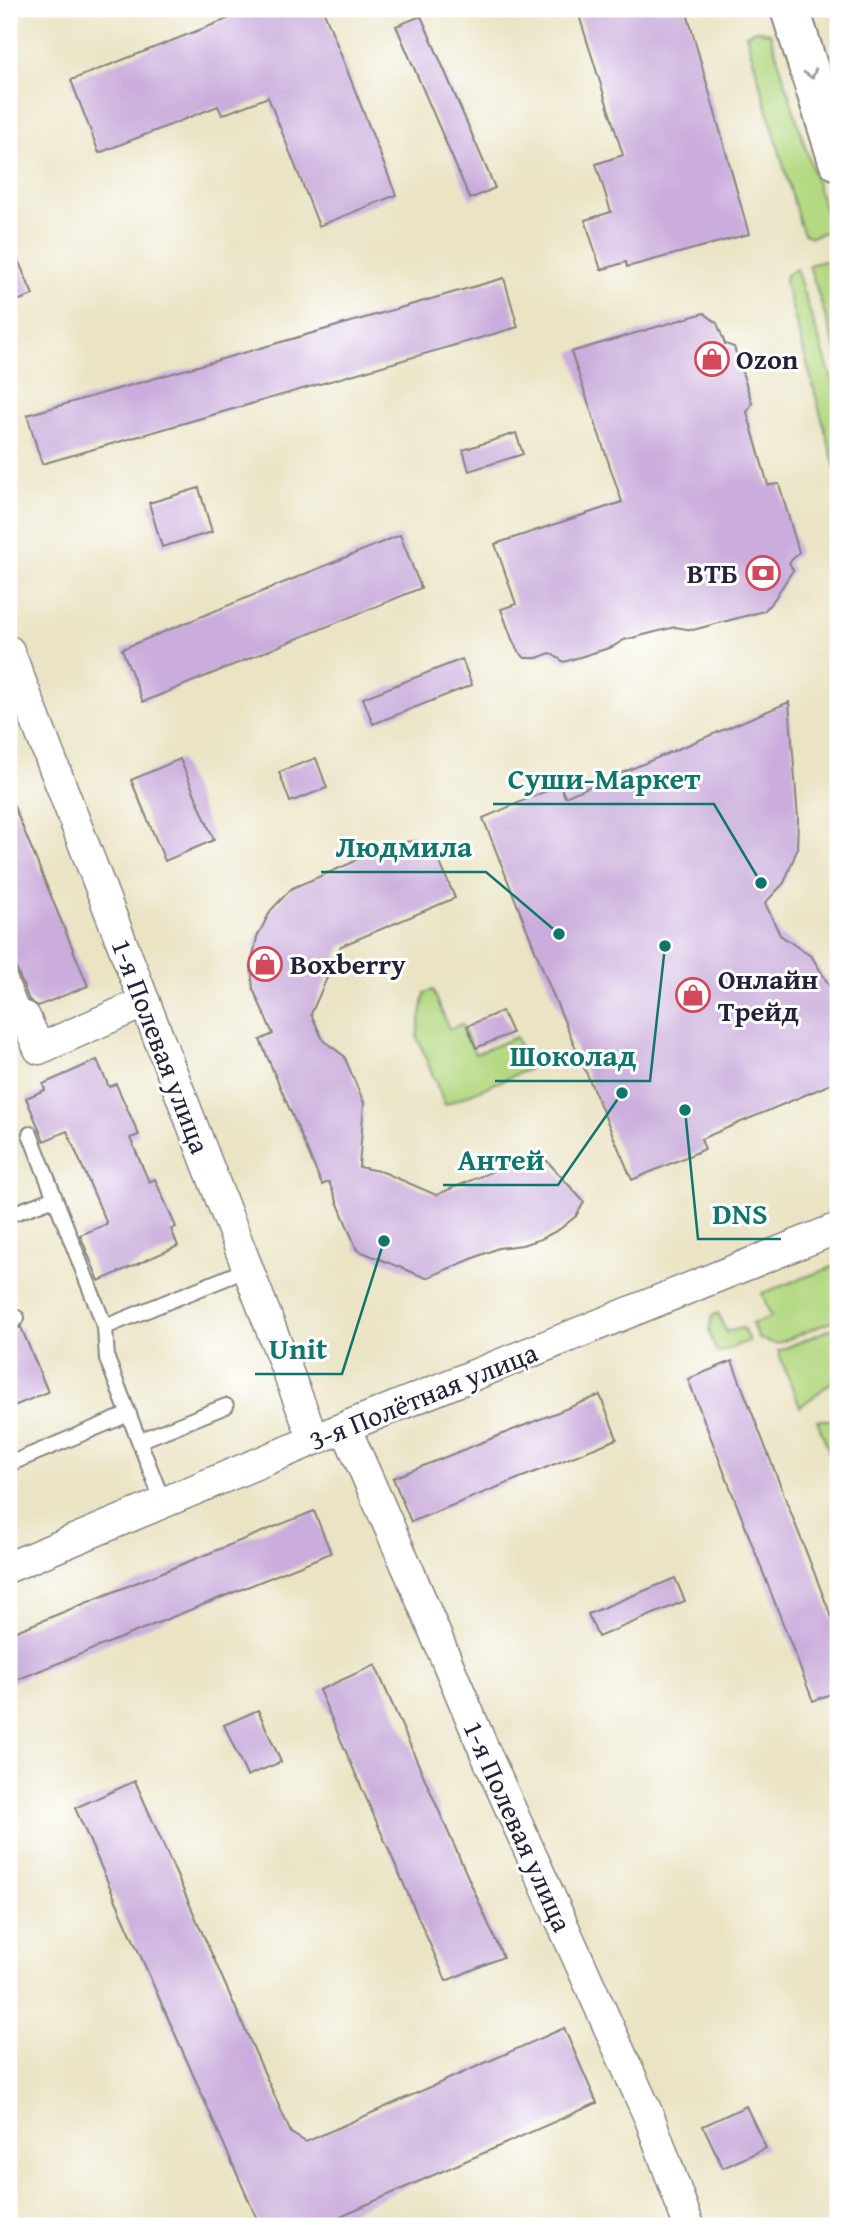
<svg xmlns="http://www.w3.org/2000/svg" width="847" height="2235" font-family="'Gentium Book Plus',serif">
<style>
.green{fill:#b4d982;stroke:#6b7e5e;stroke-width:2}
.building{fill:#caaddc}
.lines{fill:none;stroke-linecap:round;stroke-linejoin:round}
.lane-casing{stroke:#868380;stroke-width:18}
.street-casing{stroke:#868380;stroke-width:33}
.highway-casing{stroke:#868380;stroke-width:42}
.lane{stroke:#fff;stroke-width:14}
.street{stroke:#fff;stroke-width:30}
.highway{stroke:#fff;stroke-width:38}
.oneway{stroke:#9c9ca7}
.labels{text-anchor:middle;stroke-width:6;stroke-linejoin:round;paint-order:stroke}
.poi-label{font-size:28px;font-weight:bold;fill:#22223b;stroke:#fff;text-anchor:start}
.street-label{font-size:28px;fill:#22223b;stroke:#fff}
.leader{fill:none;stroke:#0f766e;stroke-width:2.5}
.callout-dot{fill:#0f766e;stroke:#fff;stroke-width:2.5}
.callout-label{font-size:30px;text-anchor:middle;font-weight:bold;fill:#0f766e;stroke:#fff;stroke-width:6;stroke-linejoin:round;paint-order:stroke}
</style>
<rect width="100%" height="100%" fill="#fff"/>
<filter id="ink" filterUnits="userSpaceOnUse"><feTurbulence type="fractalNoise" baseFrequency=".0143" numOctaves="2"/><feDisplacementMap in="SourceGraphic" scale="14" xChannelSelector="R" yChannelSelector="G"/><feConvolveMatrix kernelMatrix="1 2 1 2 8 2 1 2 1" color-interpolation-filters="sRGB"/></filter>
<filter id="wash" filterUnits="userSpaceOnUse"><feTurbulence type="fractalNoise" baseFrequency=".00686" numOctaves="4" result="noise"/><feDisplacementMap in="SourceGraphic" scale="28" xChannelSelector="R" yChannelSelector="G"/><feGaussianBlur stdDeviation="1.57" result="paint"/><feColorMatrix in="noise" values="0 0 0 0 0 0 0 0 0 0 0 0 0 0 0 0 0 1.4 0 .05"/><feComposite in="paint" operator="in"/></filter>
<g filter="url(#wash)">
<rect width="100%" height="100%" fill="#eae4c4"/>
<path class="green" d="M 756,30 L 770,33 L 831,230 L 811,237 L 804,234 L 800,224 L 746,34 Z
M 823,261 L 838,264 L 838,355 L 809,265 Z
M 796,269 L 838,398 L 838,478 L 785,282 L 786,275 Z
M 433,990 L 449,1029 L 462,1024 L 475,1054 L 516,1037 L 529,1069 L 445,1105 L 417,1037 L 425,993 Z
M 838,1265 L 838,1319 L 776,1344 L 759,1339 L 752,1324 L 771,1317 L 762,1293 Z
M 718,1313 L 726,1332 L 743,1328 L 749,1341 L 717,1353 L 709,1332 L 712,1316 Z
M 838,1326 L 838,1377 L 800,1407 L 778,1351 Z
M 817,1420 L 838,1420 L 838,1474 Z"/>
<g id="blocks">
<path class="building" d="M 253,9 L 323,9 L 396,195 L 319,226 L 268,97 L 222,115 L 218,106 L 99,153 L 71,80 Z
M 577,9 L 686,9 L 749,234 L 627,267 L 626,262 L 601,270 L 585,220 L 611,212 L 596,164 L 623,155 Z
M 421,16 L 495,188 L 470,199 L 396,26 Z
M 9,239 L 33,295 L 9,304 Z
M 504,278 L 518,327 L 42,464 L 27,415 Z
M 704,313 L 717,323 L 725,344 L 734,347 L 752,403 L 747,412 L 768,485 L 779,484 L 799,552 L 789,563 L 793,570 L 773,601 L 764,611 L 693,630 L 675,627 L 624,640 L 612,647 L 564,662 L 550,653 L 537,658 L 525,658 L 517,650 L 512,639 L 501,609 L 516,604 L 495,544 L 622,502 L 571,352 Z
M 516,433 L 523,454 L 469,471 L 463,450 Z
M 199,488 L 212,532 L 162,547 L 149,503 Z
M 400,535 L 421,588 L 143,702 L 122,649 Z
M 462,659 L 472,685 L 373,724 L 363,698 Z
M 789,702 L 798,818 L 797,850 L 784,883 L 765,903 L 780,935 L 812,957 L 838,1000 L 838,1081 L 701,1139 L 705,1149 L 632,1180 L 551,990 L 483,818 L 560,785 L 565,797 Z
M 316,758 L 327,788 L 290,802 L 279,772 Z
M 180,759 L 214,840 L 165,861 L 131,780 Z
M 9,794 L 88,986 L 38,1006 L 29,1000 L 9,950 Z
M 417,841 L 430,852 L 441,865 L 455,898 L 341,946 L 311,1014 L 323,1040 L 344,1056 L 364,1103 L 359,1167 L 383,1172 L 436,1195 L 539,1152 L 584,1202 L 576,1216 L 560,1229 L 541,1239 L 522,1245 L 498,1248 L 426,1278 L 357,1250 L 329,1182 L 322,1185 L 260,1040 L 273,1034 L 253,989 L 251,966 L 257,937 L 271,910 L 292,888 L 349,864 L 372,850 L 401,842 Z
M 502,1011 L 512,1033 L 476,1048 L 467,1026 Z
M 97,1060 L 109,1087 L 116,1084 L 139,1135 L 130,1138 L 149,1182 L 155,1179 L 176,1227 L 171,1229 L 178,1246 L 99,1281 L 80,1235 L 107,1224 L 67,1131 L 44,1141 L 26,1098 L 45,1090 L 43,1084 Z
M 21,1327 L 48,1392 L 9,1408 L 9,1332 Z
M 732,1361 L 838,1634 L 838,1691 L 813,1701 L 688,1379 Z
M 600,1395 L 617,1439 L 411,1522 L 393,1478 Z
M 314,1511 L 331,1553 L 9,1683 L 9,1634 Z
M 675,1578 L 685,1601 L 598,1637 L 588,1614 Z
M 375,1665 L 503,1957 L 446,1981 L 319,1690 Z
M 258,1710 L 281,1762 L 247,1776 L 224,1725 Z
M 135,1781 L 291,2133 L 306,2142 L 564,2028 L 597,2103 L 318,2226 L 260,2226 L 75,1808 Z
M 746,2106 L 766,2148 L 723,2168 L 703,2126 Z"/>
</g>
</g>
<g filter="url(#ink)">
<use href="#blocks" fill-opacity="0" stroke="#868380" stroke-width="2"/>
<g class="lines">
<g class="lane-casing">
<path id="lane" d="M 9,977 L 24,1016
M 30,1134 L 105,1327 L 107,1359 L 163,1502
M 9,1215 L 55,1198
M 9,1322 L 17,1318
M 105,1327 L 248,1269
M 139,1441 L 226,1406
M 9,1464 L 129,1414"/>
</g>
<g class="street-casing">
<path id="street" d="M 9,651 L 314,1440
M 9,1012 L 25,1017 L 39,1049 L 145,1002
M 345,1427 L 411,1576 L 485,1752 L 650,2119 L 689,2226
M 9,1567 L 345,1427 L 838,1228"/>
</g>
<g class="highway-casing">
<path id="highway" d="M 790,9 L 838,161"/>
</g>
<use href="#lane" class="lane"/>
<use href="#street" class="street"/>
<use href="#highway" class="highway"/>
</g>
<defs><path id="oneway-chevron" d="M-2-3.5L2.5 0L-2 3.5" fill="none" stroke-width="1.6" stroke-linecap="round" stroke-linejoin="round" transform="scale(1.75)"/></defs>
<use class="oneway" href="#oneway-chevron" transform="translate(811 74) rotate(73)"/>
</g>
<defs>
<g id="shop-ring" transform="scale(1.75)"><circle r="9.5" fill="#fff" stroke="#d1495b" stroke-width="1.5"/><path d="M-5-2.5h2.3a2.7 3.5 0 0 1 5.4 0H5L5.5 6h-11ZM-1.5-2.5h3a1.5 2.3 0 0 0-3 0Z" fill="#d1495b"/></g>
<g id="bank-ring" transform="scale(1.75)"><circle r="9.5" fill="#fff" stroke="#d1495b" stroke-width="1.5"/><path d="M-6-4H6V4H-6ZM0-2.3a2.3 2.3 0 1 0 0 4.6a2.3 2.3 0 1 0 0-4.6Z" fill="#d1495b"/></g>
</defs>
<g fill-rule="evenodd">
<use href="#shop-ring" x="712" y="359"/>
<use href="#bank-ring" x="763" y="573"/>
<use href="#shop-ring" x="265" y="964"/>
<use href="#shop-ring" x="693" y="995"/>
</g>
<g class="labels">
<g class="poi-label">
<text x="736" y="369">Ozon</text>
<text x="738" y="583" text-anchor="end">ВТБ</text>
<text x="290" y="974">Boxberry</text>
<text x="718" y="989">Онлайн<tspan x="718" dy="32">Трейд</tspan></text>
</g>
<g class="street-label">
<text transform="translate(161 1046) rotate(69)" y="10">1-я Полевая улица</text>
<text transform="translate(423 1396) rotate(-22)" y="10">3-я Полётная улица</text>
<text transform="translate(518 1826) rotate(66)" y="10">1-я Полевая улица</text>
</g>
</g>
<path class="leader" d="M761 883L714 804H493M559 934L486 872H321M665 946L650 1081H495M622 1093L558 1185H443M685 1110L698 1239H781M384 1241L342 1374H255"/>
<g class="callout-dot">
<circle cx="761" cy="883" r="7"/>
<circle cx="559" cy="934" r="7"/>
<circle cx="665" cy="946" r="7"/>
<circle cx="622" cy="1093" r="7"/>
<circle cx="685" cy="1110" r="7"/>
<circle cx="384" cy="1241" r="7"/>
</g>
<g class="callout-label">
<text x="604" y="789">Суши-Маркет</text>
<text x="404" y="857">Людмила</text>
<text x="573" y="1066">Шоколад</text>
<text x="501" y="1170">Антей</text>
<text x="740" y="1224">DNS</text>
<text x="298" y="1359">Unit</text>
</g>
<rect width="847" height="2235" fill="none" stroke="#fff" stroke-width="35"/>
</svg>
